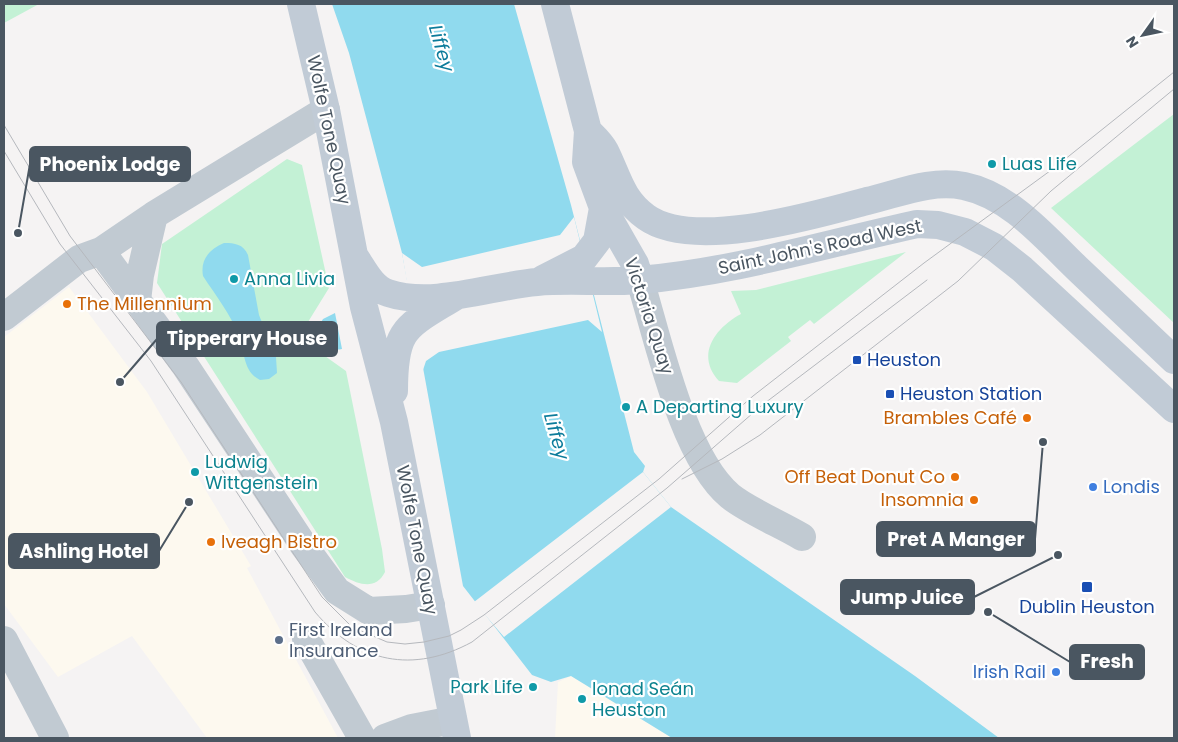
<svg xmlns="http://www.w3.org/2000/svg" width="1178" height="742" font-family="Poppins,sans-serif">
<style>
.commercial{fill:#fdf9ef}
.green{fill:#c3f1d5}
.water{fill:#90daee}
.pier{fill:#f5f3f3}
.lines{fill:none;stroke-linecap:round;stroke-linejoin:round}
.minor{stroke:#c1cad2;stroke-width:28}
.secondary{stroke:#c1cbd6;stroke-width:28}
.tram{stroke:#b5b8bd;stroke-width:1}
.culture-dot{fill:#0f9aa8;stroke:#fff;stroke-width:2}
.food-dot{fill:#e8710a;stroke:#fff;stroke-width:2}
.transit-dot{fill:#1a4fb4;stroke:#fff;stroke-width:2}
.shop-dot{fill:#3f7fe0;stroke:#fff;stroke-width:2}
.service-dot{fill:#5c6f8a;stroke:#fff;stroke-width:2}
.labels{text-anchor:middle;stroke-width:4.5;stroke-linejoin:round;paint-order:stroke}
.street-label{font-size:18px;fill:#4a5661;stroke:#fff}
.culture-label{font-size:18px;fill:#0d838f;stroke:#fff;text-anchor:start}
.food-label{font-size:18px;fill:#c56008;stroke:#fff;text-anchor:end}
.transit-label{font-size:18px;fill:#164399;stroke:#fff;text-anchor:start}
.shop-label{font-size:18px;fill:#366cbe;stroke:#fff;text-anchor:start}
.service-label{font-size:18px;fill:#4e5e75;stroke:#fff;text-anchor:start}
.water-label{font-size:19px;font-style:italic;fill:#0c7c9b;stroke:#fff}
.leader{fill:none;stroke:#4a5661;stroke-width:2}
.callout-dot{fill:#4a5661;stroke:#fff;stroke-width:2}
.callout{fill:#4a5661;stroke:#4a5661;stroke-width:2}
.callout-label{font-size:19px;text-anchor:middle;font-weight:bold;fill:#fff}
</style>
<rect width="100%" height="100%" fill="#f5f3f3"/>
<path class="commercial" d="M 69,287 L 147,392 L 251,566 L 247,568 L 338,738 L 207,738 L 132,636 L 58,677 L 4,604 L 4,337 Z
M 571,676 L 672,738 L 555,738 L 558,682 Z"/>
<path class="green" d="M 4,4 L 39,4 L 4,23 Z
M 1174,114 L 1174,323 L 1051,208 Z
M 287,159 L 302,165 L 329,288 L 308,322 L 315,349 L 346,371 L 382,549 L 385,572 C 376,590 360,585 345,577 L 157,283 L 162,244 Z
M 906,252 L 814,324 L 810,320 L 788,337 L 791,341 L 737,383 L 719,381 C 695,355 715,328 741,314 L 731,291 L 756,290 Z"/>
<path class="water" d="M 332,4 L 514,4 L 571,205 L 634,452 L 645,466 L 643,472 L 671,507 L 915,676 L 999,738 L 672,738 L 571,676 L 551,682 L 532,675 L 463,586 L 402,253 L 349,53 Z
M 224,243 C 235,243 243,244 248,255 L 259,315 L 276,357 L 277,373 L 269,379 L 260,380 C 243,372 245,352 239,336 C 230,313 216,296 203,276 C 200,259 210,249 224,243 Z
M 335,313 L 342,349 C 324,353 312,335 323,319 Z"/>
<path class="pier" d="M 574,217 L 602,332 L 588,320 L 439,352 L 426,361 L 422,373 L 402,253 L 422,267 L 560,235 Z
M 643,472 L 671,507 L 504,637 L 474,602 Z"/>
<g class="lines">
<path class="minor" d="M 101,251 L 186,367 L 304,546 L 337,591 L 369,611 L 406,609 L 431,605
M 640,280 C 658,339 683,457 730,496 C 747,510 782,525 802,537
M 137,301 L 140,275 L 154,215
M 4,317 L 79,259 L 101,251 L 154,215 L 326,110
M 306,639 L 362,738
M 4,640 L 55,738
M 385,738 L 412,728 L 453,720"/>
<path class="secondary" d="M 301,4 L 326,110 L 364,307 L 394,422 L 457,738
M 555,4 L 588,131 L 586,162 L 603,208 L 635,264 L 640,280
M 588,131 C 594,137 601,143 605,151 C 618,177 621,199 646,217 C 693,251 815,215 867,201 C 898,194 931,179 964,186 C 1012,196 1047,240 1081,272 C 1112,301 1143,331 1174,360
M 355,257 C 364,270 372,288 388,293 C 433,308 491,286 537,282 C 571,279 605,283 639,280 C 734,272 825,244 917,224 L 938,225 L 965,232 L 994,247 L 1022,269 L 1174,409
M 543,279 L 584,258 L 597,241 L 603,208
M 394,391 C 394,327 406,327 456,296"/>
<path class="tram" d="M 4,125 L 70,236 L 181,382 L 322,597 L 352,627 L 387,642 L 405,644 L 424,642 L 449,636 L 461,630 L 484,615 L 659,479 L 753,396 L 924,263 L 1054,168 L 1174,72
M 4,151 L 60,244 L 151,361 L 315,612 C 358,663 413,674 472,642 L 667,488 L 761,406 L 927,280
M 682,479 L 722,459 L 760,435 L 958,281 L 1051,191 L 1174,89"/>
</g>
<g class="culture-dot">
<circle cx="992" cy="164" r="5"/>
<circle cx="234" cy="279" r="5"/>
<circle cx="626" cy="407" r="5"/>
<circle cx="195" cy="472" r="5"/>
<circle cx="533" cy="687" r="5"/>
<circle cx="582" cy="699" r="5"/>
</g>
<g class="food-dot">
<circle cx="67" cy="304" r="5"/>
<circle cx="1027" cy="418" r="5"/>
<circle cx="955" cy="477" r="5"/>
<circle cx="974" cy="500" r="5"/>
<circle cx="211" cy="542" r="5"/>
</g>
<g class="transit-dot">
<rect x="852" y="355" width="10" height="10" rx="2.5"/>
<rect x="885" y="389" width="10" height="10" rx="2.5"/>
<rect x="1081" y="581" width="12" height="12" rx="2.5"/>
</g>
<g class="shop-dot">
<circle cx="1093" cy="487" r="5"/>
<circle cx="1056" cy="672" r="5"/>
</g>
<circle class="service-dot" cx="279" cy="640" r="5"/>
<g class="labels">
<g class="street-label">
<text transform="translate(329 130) rotate(78)" y="6">Wolfe Tone Quay</text>
<text transform="translate(820 247) rotate(-12)" y="6">Saint John's Road West</text>
<text transform="translate(649 316) rotate(72)" y="6">Victoria Quay</text>
<text transform="translate(417 540) rotate(79)" y="6">Wolfe Tone Quay</text>
</g>
<g class="culture-label">
<text x="1002" y="170">Luas Life</text>
<text x="244" y="285">Anna Livia</text>
<text x="636" y="413">A Departing Luxury</text>
<text x="205" y="468">Ludwig<tspan x="205" dy="21">Wittgenstein</tspan></text>
<text x="523" y="693" text-anchor="end">Park Life</text>
<text x="592" y="695">Ionad Seán<tspan x="592" dy="21">Heuston</tspan></text>
</g>
<g class="food-label">
<text x="77" y="310" text-anchor="start">The Millennium</text>
<text x="1017" y="424">Brambles Café</text>
<text x="945" y="483">Off Beat Donut Co</text>
<text x="964" y="506">Insomnia</text>
<text x="221" y="548" text-anchor="start">Iveagh Bistro</text>
</g>
<g class="transit-label">
<text x="867" y="366">Heuston</text>
<text x="900" y="400">Heuston Station</text>
<text x="1087" y="613" text-anchor="middle">Dublin Heuston</text>
</g>
<g class="shop-label">
<text x="1103" y="493">Londis</text>
<text x="1046" y="678" text-anchor="end">Irish Rail</text>
</g>
<g class="service-label">
<text x="289" y="636">First Ireland<tspan x="289" dy="21">Insurance</tspan></text>
</g>
<g class="water-label">
<text transform="translate(442 48) rotate(74)" y="7">Liffey</text>
<text transform="translate(557 436) rotate(74)" y="7">Liffey</text>
</g>
</g>
<path class="leader" d="M18 233L30 164M120 382L157 339M1043 442L1035 539M189 502L159 551M1058 555L974 597M988 612L1070 662"/>
<g class="callout-dot">
<circle cx="18" cy="233" r="5"/>
<circle cx="120" cy="382" r="5"/>
<circle cx="1043" cy="442" r="5"/>
<circle cx="189" cy="502" r="5"/>
<circle cx="1058" cy="555" r="5"/>
<circle cx="988" cy="612" r="5"/>
</g>
<g class="callout">
<rect x="30" y="147" width="160" height="34" rx="5"/>
<rect x="157" y="322" width="180" height="34" rx="5"/>
<rect x="877" y="522" width="158" height="34" rx="5"/>
<rect x="9" y="534" width="150" height="34" rx="5"/>
<rect x="841" y="580" width="133" height="34" rx="5"/>
<rect x="1070" y="645" width="74" height="34" rx="5"/>
</g>
<g class="callout-label">
<text x="110" y="171">Phoenix Lodge</text>
<text x="247" y="345">Tipperary House</text>
<text x="956" y="546">Pret A Manger</text>
<text x="84" y="558">Ashling Hotel</text>
<text x="907" y="604">Jump Juice</text>
<text x="1107" y="668">Fresh</text>
</g>
<rect width="1178" height="742" fill="none" stroke="#4a5661" stroke-width="10"/>
<g transform="translate(1143 35) rotate(237)" stroke="#ffffff" stroke-width="4" paint-order="stroke">
<path d="M0-4L9 19L0 12L-9 19Z" fill="#4a5661"/>
<text y="-8" font-size="14" font-weight="bold" text-anchor="middle" fill="#4a5661">N</text>
</g>
</svg>
